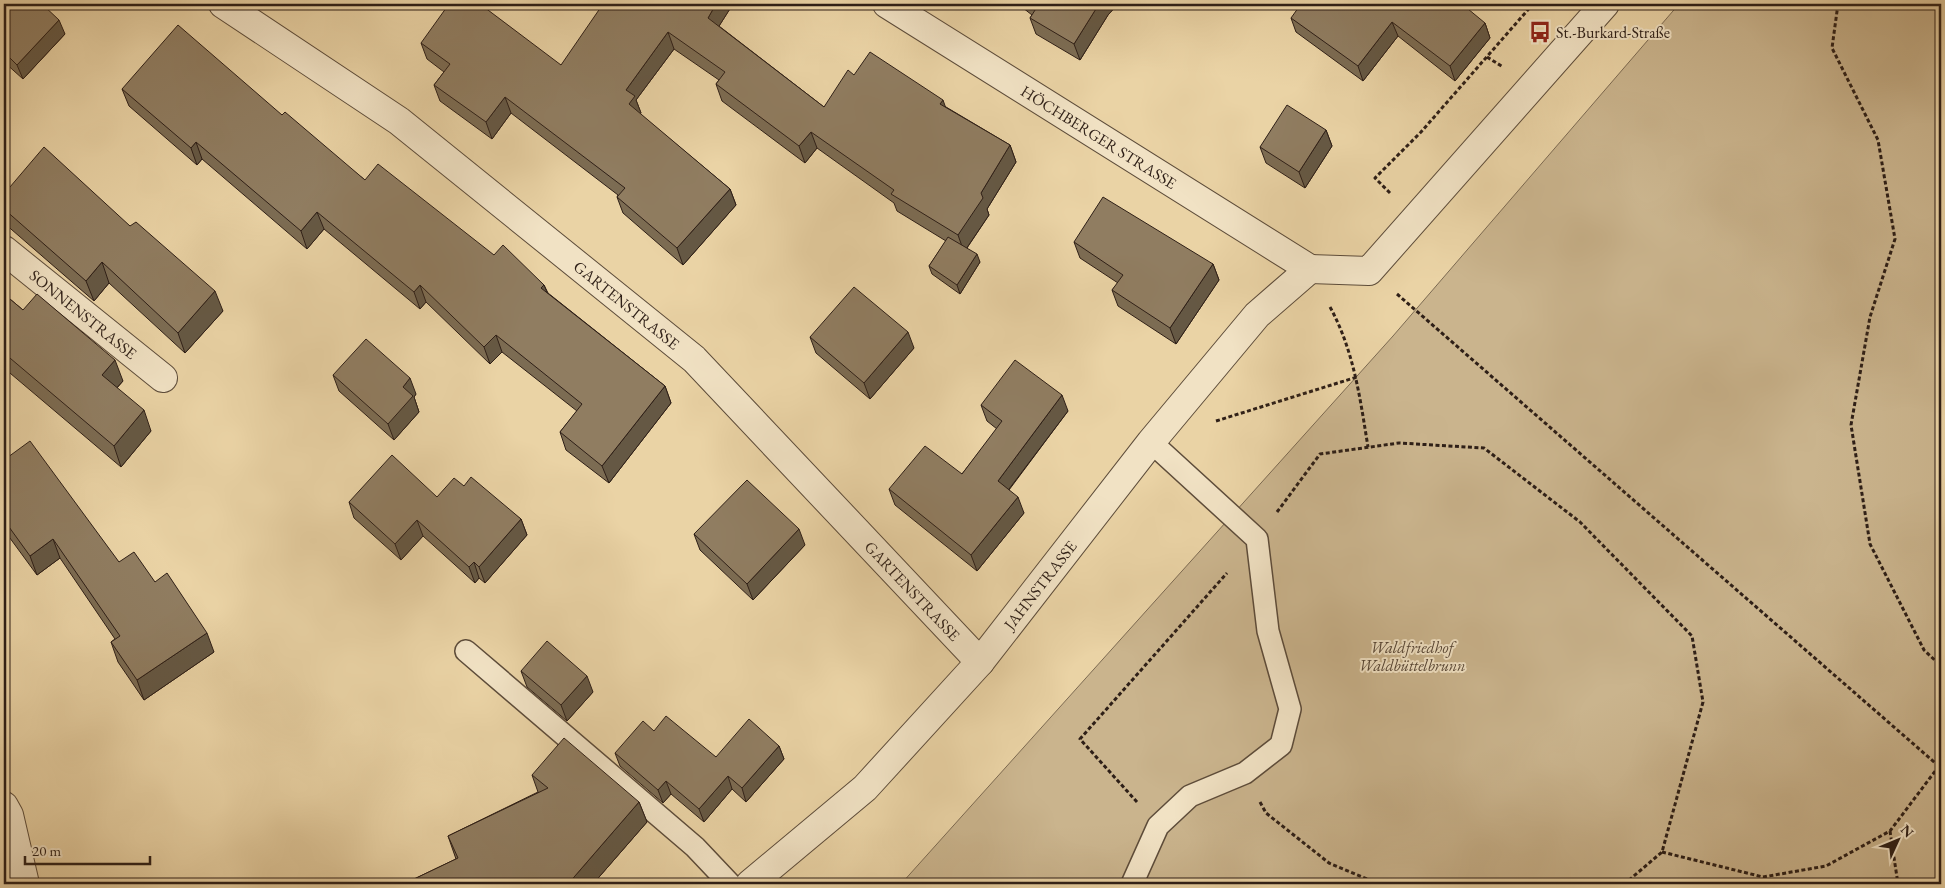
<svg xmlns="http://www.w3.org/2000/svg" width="1945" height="888" font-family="'EB Garamond',serif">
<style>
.green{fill:#cab48d;stroke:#7c6a52}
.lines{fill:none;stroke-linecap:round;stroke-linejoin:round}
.service-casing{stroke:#5d4c3a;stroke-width:24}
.minor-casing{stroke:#5d4c3a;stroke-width:30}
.path{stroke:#2e1f17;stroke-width:3;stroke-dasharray:4 2.5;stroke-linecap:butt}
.service{stroke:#f1e2c4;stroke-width:21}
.minor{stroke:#f1e2c4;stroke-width:28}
.wall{fill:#7c6c53;stroke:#2e1f17}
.shaded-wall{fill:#655844;stroke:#2e1f17}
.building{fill:#907d61;stroke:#2e1f17}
.labels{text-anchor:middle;stroke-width:4;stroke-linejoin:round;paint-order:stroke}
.poi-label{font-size:16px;fill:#2e1f17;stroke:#f1e2c4;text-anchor:start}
.street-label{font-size:16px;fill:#2e1f17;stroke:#f1e2c4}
.park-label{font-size:16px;font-style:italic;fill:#554434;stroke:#f1e2c4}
</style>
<rect width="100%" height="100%" fill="#ead3a5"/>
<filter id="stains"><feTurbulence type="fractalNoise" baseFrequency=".004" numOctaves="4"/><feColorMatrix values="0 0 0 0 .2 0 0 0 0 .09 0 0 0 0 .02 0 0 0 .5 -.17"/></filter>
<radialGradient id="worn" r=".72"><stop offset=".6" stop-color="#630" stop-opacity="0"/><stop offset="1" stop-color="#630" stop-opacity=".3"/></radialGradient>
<path class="green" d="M 1679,4 L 1941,4 L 1941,884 L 901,884 L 1393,336 Z"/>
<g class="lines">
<g class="service-casing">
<path id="service" d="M 466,651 L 695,847 L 730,884
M 1132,884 L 1158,826 L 1190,796 L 1245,773 L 1281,745 L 1290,709 L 1268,631 L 1257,539 L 1151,442"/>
</g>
<g class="minor-casing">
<g id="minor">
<path id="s1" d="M 223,4 L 399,121 L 694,359 L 980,662"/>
<path id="s2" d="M 887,4 L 1310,269"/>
<path id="s3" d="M 4,250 L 163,378"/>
<path d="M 1310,269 L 1369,271 L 1605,4"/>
<path d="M 4,806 L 9,815 L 25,884"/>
<path id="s4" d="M 750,884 L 865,788 L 980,662 L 1151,442 L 1257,315 L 1310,269"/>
</g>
</g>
<path class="path" d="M 1838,4 L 1832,48 L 1878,140 L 1895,239 L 1870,317 L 1851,425 L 1870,544 L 1924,650 L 1941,666
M 1487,57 L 1503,67
M 1390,193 L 1375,178 L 1421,132 L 1533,4
M 1397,294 L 1941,768
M 1330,307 C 1354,351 1360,398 1368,447
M 1216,421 L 1357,377
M 1277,512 L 1320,454 L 1399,443 L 1484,448 L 1580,522 L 1692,636 L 1703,702 L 1662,852 L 1628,881 L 1609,884
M 1137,802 L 1080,739 L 1227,573
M 1260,802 L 1266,813 L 1329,863 L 1379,884
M 1890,831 L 1898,884
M 1662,852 L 1763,877 L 1826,866 L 1890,831 L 1939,766"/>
<use href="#service" class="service"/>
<use href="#minor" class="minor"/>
</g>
<path class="wall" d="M 4,4 L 65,34 L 23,79 L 4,62 Z
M 628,4 L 733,4 L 719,26 L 824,107 L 854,75 L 946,107 L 1010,145 L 1016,162 L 987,209 L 989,215 L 967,248 L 980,262 L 960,294 L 932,274 L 929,266 L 946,241 L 897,211 L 894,203 L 817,148 L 805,163 L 722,101 L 716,84 L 719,80 L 674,49 L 636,100 L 641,113 L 640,114 L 730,189 L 736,205 L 683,265 L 623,213 L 617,197 L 618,195 L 511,113 L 492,139 L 440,101 L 434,85 L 444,72 L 427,59 L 421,43 L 561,65 Z
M 1018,4 L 1118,4 L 1108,15 L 1080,60 L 1036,34 L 1030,18 L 1032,15 Z
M 1291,18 L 1485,23 L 1490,38 L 1455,81 L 1398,36 L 1363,81 L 1296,32 Z
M 122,89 L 282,115 L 365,180 L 544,285 L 548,293 L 665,386 L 671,403 L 609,483 L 566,450 L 560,432 L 577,411 L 502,352 L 490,364 L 426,302 L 420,309 L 324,229 L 307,249 L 202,159 L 197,165 L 129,106 Z
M 1326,130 L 1332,146 L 1305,188 L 1266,163 L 1260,147 Z
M 4,194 L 130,226 L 223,311 L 185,353 L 109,283 L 94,301 L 4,223 Z
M 1074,242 L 1213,264 L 1219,280 L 1176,344 L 1118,306 L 1112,290 L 1118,283 L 1080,258 Z
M 4,294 L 23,310 L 123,381 L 117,388 L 151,431 L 121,467 L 4,368 Z
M 810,337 L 914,348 L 870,399 L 816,353 Z
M 333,375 L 416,394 L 414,397 L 419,412 L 394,440 L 339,391 Z
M 981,405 L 1068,411 L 1009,490 L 1024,513 L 977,571 L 895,505 L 889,489 L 962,474 L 997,429 L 987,421 Z
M 4,460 L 119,562 L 155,582 L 214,652 L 144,700 L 118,662 L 111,642 L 115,639 L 60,558 L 37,575 L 4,530 Z
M 464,486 L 521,519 L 527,535 L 485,583 L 479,578 L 475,583 L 423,536 L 401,560 L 354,518 L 349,502 L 437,497 Z
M 694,534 L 805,545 L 753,600 L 700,550 Z
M 521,671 L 593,692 L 567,721 L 527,687 Z
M 654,731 L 716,757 L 779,746 L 784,759 L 746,802 L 732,789 L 704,822 L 671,794 L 663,803 L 620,766 L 615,753 Z
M 532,775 L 639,802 L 647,822 L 593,884 L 414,884 L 412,880 L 456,859 L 448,836 L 538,792 Z"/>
<path class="shaded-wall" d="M 716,4 L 733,4 L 714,34 L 708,18 Z
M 1099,4 L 1118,4 L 1108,15 L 1080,60 L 1074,44 Z
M 59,20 L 65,34 L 23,79 L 17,65 Z
M 1392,22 L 1398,36 L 1363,81 L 1358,66 Z
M 1485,23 L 1490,38 L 1455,81 L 1450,66 Z
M 668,32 L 674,49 L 636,100 L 641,113 L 635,121 L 629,104 L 626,90 Z
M 505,97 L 511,113 L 492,139 L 486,122 Z
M 943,100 L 949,117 L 940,104 Z
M 1326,130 L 1332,146 L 1305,188 L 1299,172 Z
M 811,132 L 817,148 L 805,163 L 799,146 Z
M 196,142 L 202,159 L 197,165 L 191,148 Z
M 1010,145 L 1016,162 L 987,209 L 989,215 L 964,252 L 958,235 L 981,193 Z
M 730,189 L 736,205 L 683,265 L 677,248 Z
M 317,212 L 324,229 L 307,249 L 301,231 Z
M 977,254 L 980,262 L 960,294 L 957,285 Z
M 102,262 L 109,283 L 94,301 L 86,281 Z
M 1213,264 L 1219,280 L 1176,344 L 1170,328 Z
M 420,285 L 426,302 L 420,309 L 414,292 Z
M 544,285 L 551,302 L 541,288 Z
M 215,291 L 223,311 L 185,353 L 178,333 Z
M 908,332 L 914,348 L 870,399 L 864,383 Z
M 496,335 L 502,352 L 490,364 L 484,347 Z
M 115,360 L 123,381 L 109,396 L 102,375 Z
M 410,378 L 416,394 L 414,397 L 419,412 L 394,440 L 388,424 L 403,387 Z
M 665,386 L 671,403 L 609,483 L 602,466 Z
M 1062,395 L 1068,411 L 1003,497 L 998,481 Z
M 144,410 L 151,431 L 121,467 L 114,446 Z
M 1018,497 L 1024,513 L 977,571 L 971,555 Z
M 521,519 L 527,535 L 485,583 L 479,567 Z
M 417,520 L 423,536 L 401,560 L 395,544 Z
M 799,529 L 805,545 L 753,600 L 747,584 Z
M 53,539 L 60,558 L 37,575 L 30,556 Z
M 474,562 L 479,578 L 475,583 L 469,567 Z
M 207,633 L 214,652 L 144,700 L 137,680 Z
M 587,676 L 593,692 L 567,721 L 561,705 Z
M 779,746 L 784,759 L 746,802 L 742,788 Z
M 728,776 L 732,789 L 704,822 L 699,809 Z
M 666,781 L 671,794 L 663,803 L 658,790 Z
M 639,802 L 647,822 L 593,884 L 568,884 Z"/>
<path class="building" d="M 4,4 L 42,4 L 59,20 L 17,65 L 4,52 Z
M 449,4 L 480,4 L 561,65 L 603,4 L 624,4 L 627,6 L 628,4 L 716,4 L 708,18 L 824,107 L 848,70 L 854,75 L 870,52 L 943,100 L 940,104 L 1010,145 L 981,193 L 983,198 L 958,235 L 891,194 L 894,190 L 811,132 L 799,146 L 716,84 L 725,72 L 668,32 L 626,90 L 635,96 L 629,104 L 730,189 L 677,248 L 617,197 L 625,188 L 505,97 L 486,122 L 434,85 L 450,64 L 421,43 Z
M 1033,4 L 1099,4 L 1074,44 L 1030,18 L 1037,7 Z
M 1301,4 L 1462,4 L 1485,23 L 1450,66 L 1392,22 L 1358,66 L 1291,18 Z
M 178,25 L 282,115 L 285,112 L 365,180 L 378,164 L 494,255 L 503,245 L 544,285 L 541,288 L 665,386 L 602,466 L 560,432 L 582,404 L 496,335 L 484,347 L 420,285 L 414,292 L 317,212 L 301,231 L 196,142 L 191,148 L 122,89 Z
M 1287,105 L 1326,130 L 1299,172 L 1260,147 Z
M 44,147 L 130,226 L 136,222 L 215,291 L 178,333 L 102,262 L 86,281 L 4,209 L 4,194 Z
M 1103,197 L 1213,264 L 1170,328 L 1112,290 L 1123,275 L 1074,242 Z
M 948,237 L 977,254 L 957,285 L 929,266 Z
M 854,287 L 908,332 L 864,383 L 810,337 Z
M 4,294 L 23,310 L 37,294 L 115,360 L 102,375 L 144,410 L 114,446 L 4,353 Z
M 366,339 L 410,378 L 403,387 L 413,396 L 388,424 L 333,375 Z
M 1015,360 L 1062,395 L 998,481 L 1018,497 L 971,555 L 889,489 L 925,446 L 962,474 L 1002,421 L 981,405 Z
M 30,441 L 119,562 L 134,552 L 155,582 L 167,573 L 207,633 L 137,680 L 111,642 L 120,636 L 53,539 L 30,556 L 4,520 L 4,460 Z
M 392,455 L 437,497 L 454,478 L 464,486 L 471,477 L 521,519 L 479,567 L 474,562 L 469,567 L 417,520 L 395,544 L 349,502 Z
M 747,480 L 799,529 L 747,584 L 694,534 Z
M 547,641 L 587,676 L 561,705 L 521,671 Z
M 666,716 L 716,757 L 749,719 L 779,746 L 742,788 L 728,776 L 699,809 L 666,781 L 658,790 L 615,753 L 643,721 L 654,731 Z
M 564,738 L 639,802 L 568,884 L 414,884 L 412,880 L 458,858 L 448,836 L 548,788 L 532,775 Z"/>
<defs>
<g id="bus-bare" transform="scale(1.725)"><path d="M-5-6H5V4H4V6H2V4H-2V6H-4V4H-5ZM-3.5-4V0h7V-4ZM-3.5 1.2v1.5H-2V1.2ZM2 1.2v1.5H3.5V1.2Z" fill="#8f2418" stroke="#f1e2c4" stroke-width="2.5" paint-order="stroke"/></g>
</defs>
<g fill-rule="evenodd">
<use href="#bus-bare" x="1540" y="32"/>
</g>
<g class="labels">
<g class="poi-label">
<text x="1556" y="38">St.-Burkard-Straße</text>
</g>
<g class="street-label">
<text dy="6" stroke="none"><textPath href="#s2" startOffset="250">HÖCHBERGER STRASSE</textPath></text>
<text dy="6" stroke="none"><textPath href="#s1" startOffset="504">GARTENSTRASSE</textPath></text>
<text dy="6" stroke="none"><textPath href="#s3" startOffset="102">SONNENSTRASSE</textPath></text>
<text dy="6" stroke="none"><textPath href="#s4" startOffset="418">JAHNSTRASSE</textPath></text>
<text dy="6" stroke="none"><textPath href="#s1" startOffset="909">GARTENSTRASSE</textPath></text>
</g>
<g class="park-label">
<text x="1412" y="653">Waldfriedhof<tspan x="1412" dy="18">Waldbüttelbrunn</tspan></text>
</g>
</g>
<rect width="1945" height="888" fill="none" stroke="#ead3a5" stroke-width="20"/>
<rect x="5" y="5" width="1935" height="878" fill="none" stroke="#2e1f17" stroke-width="2.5"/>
<rect x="10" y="10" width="1925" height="868" fill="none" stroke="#2e1f17"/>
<g transform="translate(1898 840) rotate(46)" stroke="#f1e2c4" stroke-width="4" paint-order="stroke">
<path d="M0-4L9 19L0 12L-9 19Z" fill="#2e1f17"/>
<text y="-8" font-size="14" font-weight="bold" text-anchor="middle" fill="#2e1f17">N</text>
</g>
<path d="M25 856v8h125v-8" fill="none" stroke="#2e1f17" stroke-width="2.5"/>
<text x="32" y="856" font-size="15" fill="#2e1f17" stroke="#f1e2c4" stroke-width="4" paint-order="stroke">20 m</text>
<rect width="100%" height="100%" filter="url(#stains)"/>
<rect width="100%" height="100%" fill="url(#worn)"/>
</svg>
